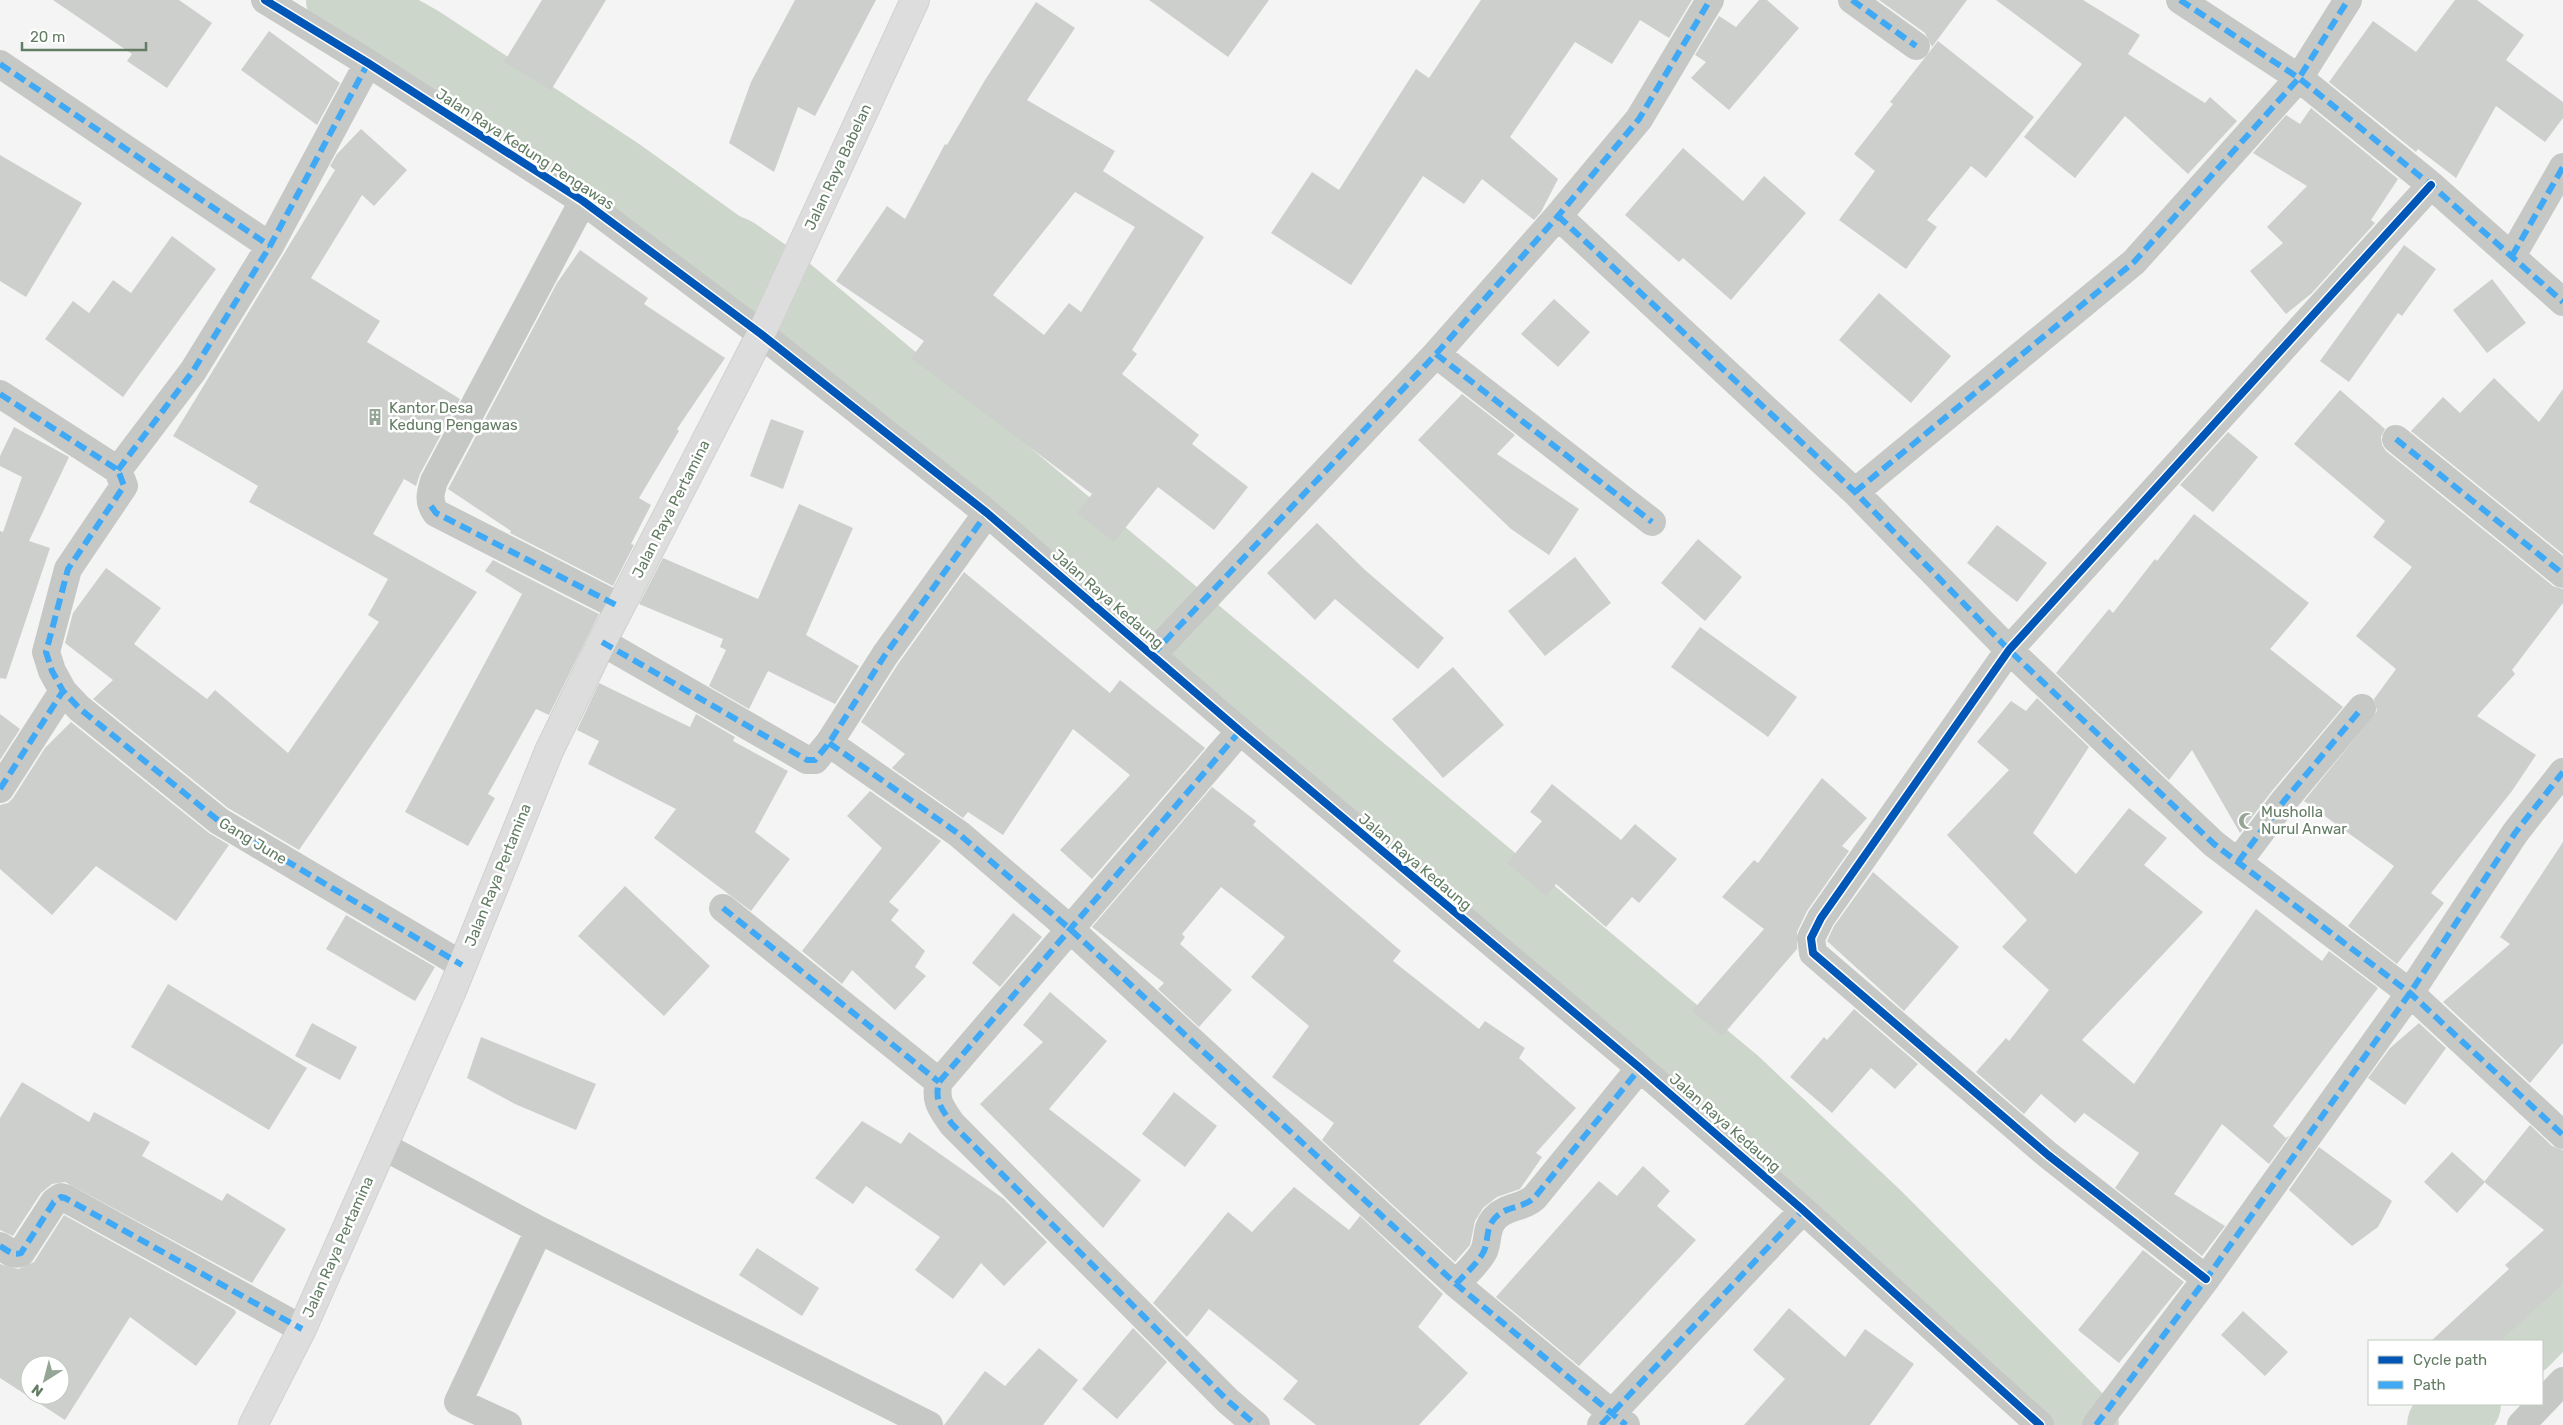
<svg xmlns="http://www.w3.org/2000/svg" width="2563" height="1425" font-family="Rubik,sans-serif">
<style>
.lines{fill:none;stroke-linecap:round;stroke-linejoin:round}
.river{stroke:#cdd6cb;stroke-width:74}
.building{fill:#cccfcc;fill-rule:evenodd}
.major-casing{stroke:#d0d1d0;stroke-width:30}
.minor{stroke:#c6c8c6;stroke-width:28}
.major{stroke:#dcdddc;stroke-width:28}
.quiet{stroke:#3fa9f5;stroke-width:6;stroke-dasharray:12 6;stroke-linecap:butt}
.cycleway-casing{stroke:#fff;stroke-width:11}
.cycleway{stroke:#0057b8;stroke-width:8}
.labels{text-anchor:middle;stroke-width:5;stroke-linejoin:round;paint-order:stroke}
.street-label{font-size:15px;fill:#637c64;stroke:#fff}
.poi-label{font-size:15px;fill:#637c64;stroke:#fff;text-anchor:start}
</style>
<rect width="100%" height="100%" fill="#f5f4f4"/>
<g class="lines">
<path class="river" d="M 343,0 L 420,43 L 619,175 L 722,249 L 734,254 L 773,281 L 1734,1084 L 1877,1219 L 2082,1425
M 2522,1341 L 2563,1299
M 2444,1425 L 2464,1404"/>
</g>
<path class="building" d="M 53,0 L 179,0 L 212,23 L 167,88 L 127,61 L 132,54 Z
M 542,0 L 606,0 L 551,90 L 504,62 Z
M 795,0 L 876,0 L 815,116 L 798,107 L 774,172 L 729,143 L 751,82 Z
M 1149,0 L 1269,0 L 1228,57 Z
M 1481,0 L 1692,0 L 1669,38 L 1640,20 L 1612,64 L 1575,42 L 1510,137 L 1558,179 L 1541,212 L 1534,220 L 1482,179 L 1464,204 L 1423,176 L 1351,285 L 1271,233 L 1312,172 L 1339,190 L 1416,69 L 1429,78 Z
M 1759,0 L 1767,0 L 1799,28 L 1729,110 L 1691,78 L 1706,62 L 1695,55 L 1719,16 L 1736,27 Z
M 1879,0 L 1967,0 L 1932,47 L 1925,33 Z
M 1996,0 L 2083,0 L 2140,35 L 2128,54 L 2205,103 L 2210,97 L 2237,121 L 2188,174 L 2125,116 L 2075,178 L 2024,137 L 2082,64 Z
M 2455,0 L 2477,0 L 2524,35 L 2506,60 L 2563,102 L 2563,118 L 2545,142 L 2496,106 L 2456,178 L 2418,149 L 2416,152 L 2329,82 L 2373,21 L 2416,52 Z
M 1036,2 L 1075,28 L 1027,100 L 1115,151 L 1103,171 L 1204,237 L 1132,350 L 1137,354 L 1122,374 L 1199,435 L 1192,444 L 1248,487 L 1214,530 L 1158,487 L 1114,542 L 1077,513 L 1092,494 L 911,358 L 924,341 L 836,281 L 887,206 L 905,219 L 945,144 L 947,145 L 985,80 ZM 1075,192 L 1135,227 L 1081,312 L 1069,303 L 1044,335 L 993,295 Z
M 269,31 L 340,83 L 317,125 L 241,70 Z
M 1938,41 L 2034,117 L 1986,178 L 1971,166 L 1927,220 L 1937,227 L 1906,269 L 1839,220 L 1875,171 L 1854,154 L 1893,104 L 1890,102 Z
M 2311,108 L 2398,179 L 2371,220 L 2375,223 L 2312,293 L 2286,314 L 2250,271 L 2283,243 L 2267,227 L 2307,186 L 2253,153 L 2286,115 L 2300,124 Z
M 361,129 L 407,170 L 374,206 L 362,195 L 311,278 L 380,321 L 367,342 L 460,399 L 420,474 L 416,486 L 404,479 L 373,534 L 477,592 L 299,850 L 228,808 L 93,699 L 113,680 L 65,643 L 73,613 L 106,568 L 161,608 L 134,644 L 207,699 L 215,690 L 288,753 L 379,622 L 368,615 L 388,579 L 249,502 L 258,486 L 173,436 L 335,170 L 330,166 L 337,154 Z
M 1683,148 L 1743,201 L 1764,176 L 1806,213 L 1731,300 L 1683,258 L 1679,262 L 1625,215 Z
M 0,155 L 82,203 L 26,297 L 0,281 Z
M 172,236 L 216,269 L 123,397 L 45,339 L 73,301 L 89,313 L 113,280 L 131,293 Z
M 2404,245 L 2436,269 L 2402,316 L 2398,313 L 2349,382 L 2320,361 Z
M 580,250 L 648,298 L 644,304 L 725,358 L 677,429 L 679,431 L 639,498 L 651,505 L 631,544 L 634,545 L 613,586 L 510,533 L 511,531 L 448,489 L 557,283 Z
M 2492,279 L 2526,323 L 2487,353 L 2453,310 Z
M 1879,293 L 1951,356 L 1911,403 L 1839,340 Z
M 1554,299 L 1590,332 L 1558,367 L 1521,334 Z
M 2494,378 L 2539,422 L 2563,389 L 2563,554 L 2411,431 L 2443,397 L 2460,413 Z
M 2340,390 L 2385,429 L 2381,437 L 2382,445 L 2386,451 L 2553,586 L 2563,589 L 2563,603 L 2512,670 L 2515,674 L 2477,716 L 2536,755 L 2512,791 L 2431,893 L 2444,903 L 2397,964 L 2348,926 L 2394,866 L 2304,801 L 2377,711 L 2374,699 L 2396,669 L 2356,636 L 2412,567 L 2373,537 L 2385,521 L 2294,444 Z
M 1462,394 L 1515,435 L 1497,454 L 1579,509 L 1549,555 L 1511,529 L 1418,440 Z
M 771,419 L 804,431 L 783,489 L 750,476 Z
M 14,427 L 69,457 L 29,541 L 50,548 L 6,679 L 0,678 L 0,531 L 3,532 L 22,477 L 0,466 L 0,456 Z
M 2228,432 L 2258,457 L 2213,512 L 2180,485 Z
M 799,504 L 853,528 L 806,635 L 859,666 L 835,704 L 768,671 L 749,709 L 709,686 L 726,650 L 720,647 L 723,639 L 639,604 L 663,558 L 758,599 Z
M 2194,514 L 2309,603 L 2270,649 L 2343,707 L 2272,791 L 2240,833 L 2192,750 L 2169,780 L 2056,673 L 2109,609 L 2113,613 L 2155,559 L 2157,561 Z
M 1317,523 L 1365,570 L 1444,638 L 1418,669 L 1335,599 L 1315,620 L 1267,573 Z
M 1997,525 L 2047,563 L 2017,602 L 1967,563 Z
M 1698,539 L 1742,577 L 1705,621 L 1661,583 Z
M 1575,557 L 1611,603 L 1545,656 L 1508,611 Z
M 493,560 L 599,614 L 549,715 L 536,709 L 488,794 L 495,798 L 468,846 L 405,812 L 522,594 L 485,571 Z
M 964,572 L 1110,693 L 1120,680 L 1205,748 L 1092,879 L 1060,850 L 1130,775 L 1073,729 L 1003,835 L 968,812 L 963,818 L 892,768 L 905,754 L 861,722 L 898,664 Z
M 1700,627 L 1797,697 L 1768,737 L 1671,667 Z
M 1453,667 L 1504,725 L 1443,778 L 1392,719 Z
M 599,683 L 690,727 L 696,714 L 735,737 L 733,741 L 788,771 L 755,832 L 790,859 L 751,911 L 654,838 L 676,809 L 588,764 L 599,741 L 577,730 Z
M 2037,698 L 2089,747 L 2033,833 L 2076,874 L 2129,808 L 2167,838 L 2144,865 L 2203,912 L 2082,1040 L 2134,1084 L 2256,909 L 2322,961 L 2329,951 L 2378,988 L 2273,1126 L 2286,1138 L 2290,1135 L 2269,1164 L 2222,1124 L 2174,1194 L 2225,1226 L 2202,1256 L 2115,1188 L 2139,1153 L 2084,1113 L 2075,1123 L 2041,1094 L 2024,1114 L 1976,1072 L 2006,1038 L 2009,1041 L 2049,990 L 2002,947 L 2027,920 L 1947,835 L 2009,770 L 1977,742 L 2011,701 L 2026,711 Z
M 0,714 L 20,729 L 0,760 Z
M 71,722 L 209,833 L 229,845 L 176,921 L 96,866 L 52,915 L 0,869 L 0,805 L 8,803 L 13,798 L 45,748 Z
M 1822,778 L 1867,818 L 1842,846 L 1849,851 L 1807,911 L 1797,932 L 1797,949 L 1722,1036 L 1692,1011 L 1764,929 L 1722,897 L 1754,860 L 1758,863 Z
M 1552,784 L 1621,840 L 1635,824 L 1677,859 L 1639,903 L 1632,897 L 1606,927 L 1556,884 L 1546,896 L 1507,863 L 1542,821 L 1530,812 Z
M 1212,787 L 1256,821 L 1253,825 L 1401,951 L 1393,961 L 1479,1029 L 1485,1021 L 1525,1048 L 1519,1058 L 1576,1108 L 1536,1153 L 1542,1157 L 1520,1189 L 1497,1197 L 1483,1208 L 1475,1221 L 1470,1245 L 1455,1262 L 1322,1140 L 1334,1123 L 1272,1077 L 1309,1026 L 1251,977 L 1285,937 L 1221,887 L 1182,934 L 1185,937 L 1180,944 L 1232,990 L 1199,1027 L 1158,989 L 1164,983 L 1092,927 Z
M 870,791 L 941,841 L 889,902 L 899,910 L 891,920 L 925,951 L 915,967 L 926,976 L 895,1010 L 852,970 L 842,984 L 802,951 L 882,848 L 847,816 Z
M 2563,842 L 2563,1043 L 2530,1083 L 2443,1002 L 2510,944 L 2500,937 Z
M 1873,872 L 1959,947 L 1904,1011 L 1827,941 L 1834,926 Z
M 625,886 L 710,966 L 664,1016 L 578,936 Z
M 1013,913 L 1042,937 L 1000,987 L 972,963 Z
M 346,915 L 435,967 L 415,1001 L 326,949 Z
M 168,984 L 307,1068 L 269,1130 L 131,1047 Z
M 1050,992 L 1107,1041 L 1049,1109 L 1141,1180 L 1103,1228 L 980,1104 L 1043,1042 L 1023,1025 Z
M 1854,1009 L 1918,1064 L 1895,1089 L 1871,1068 L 1832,1113 L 1790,1077 L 1824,1037 L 1827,1040 Z
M 312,1023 L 357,1047 L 340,1080 L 295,1056 Z
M 2419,1023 L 2446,1048 L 2405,1105 L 2368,1078 L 2390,1048 Z
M 481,1037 L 596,1084 L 576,1130 L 515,1104 L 467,1078 Z
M 22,1082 L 89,1122 L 94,1112 L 150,1142 L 142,1156 L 222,1201 L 227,1193 L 286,1229 L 252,1283 L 65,1182 L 52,1184 L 41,1193 L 13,1236 L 0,1230 L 0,1118 Z
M 1174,1092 L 1217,1126 L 1185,1167 L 1142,1134 Z
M 862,1121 L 901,1144 L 909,1132 L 1004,1199 L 1047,1242 L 1004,1286 L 981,1263 L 953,1299 L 915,1270 L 940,1237 L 866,1186 L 853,1204 L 815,1178 Z
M 2530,1125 L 2552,1146 L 2563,1150 L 2563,1284 L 2500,1341 L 2431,1341 L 2509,1269 L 2505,1265 L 2544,1230 L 2484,1182 Z
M 2319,1147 L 2392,1201 L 2378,1227 L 2352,1246 L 2289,1190 Z
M 2452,1152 L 2485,1182 L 2457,1213 L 2424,1182 Z
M 1643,1166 L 1670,1191 L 1657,1206 L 1696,1240 L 1579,1366 L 1496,1297 L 1599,1181 L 1617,1196 Z
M 1294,1187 L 1349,1230 L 1360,1216 L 1443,1294 L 1418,1327 L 1468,1373 L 1419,1425 L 1316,1425 L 1283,1399 L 1298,1381 L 1209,1309 L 1187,1337 L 1153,1303 L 1228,1212 L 1252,1232 Z
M 64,1215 L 235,1310 L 236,1313 L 196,1366 L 130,1317 L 65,1420 L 0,1378 L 0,1264 L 18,1269 L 34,1262 ZM 30,1365 L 60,1365 L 60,1395 L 30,1395 Z
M 757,1248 L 819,1288 L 802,1316 L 739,1275 Z
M 2143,1250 L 2184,1282 L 2119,1363 L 2078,1330 Z
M 1789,1308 L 1845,1357 L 1865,1329 L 1914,1364 L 1870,1425 L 1744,1425 L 1785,1379 L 1753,1350 Z
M 2243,1311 L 2288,1352 L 2265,1376 L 2221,1335 Z
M 1133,1328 L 1167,1362 L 1117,1419 L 1082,1389 Z
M 1039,1348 L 1078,1380 L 1043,1425 L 944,1425 L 985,1371 L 1005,1386 Z"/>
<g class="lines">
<g class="major-casing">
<path id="major" d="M 253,1425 L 302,1329 L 451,993 L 549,751 L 602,642 L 761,334 L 915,0"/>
</g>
<path class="minor" d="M 265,0 L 368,63 L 583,201 L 761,334 L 987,513 L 1240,731 L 1640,1068 L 1803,1210 L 2040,1425
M 1852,0 L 1916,46
M 2180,0 L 2299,78 L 2431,185 L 2563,302
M 0,64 L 270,246
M 583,201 L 434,481 C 430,494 428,502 436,513 L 620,607
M 1558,216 L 1855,492 L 2009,650 L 2214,844 L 2410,993 L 2563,1135
M 2512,256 L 2563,167
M 1436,354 L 1652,522
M 0,394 L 118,470 L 124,486 L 68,569 L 46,652 L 52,671 L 63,691 L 79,708 L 219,821 L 462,965
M 2396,439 L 2563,574
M 118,470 L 193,371 L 270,246 L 368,63
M 1855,492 L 2134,262 L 2299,78 L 2348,0
M 602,642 L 807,760 L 815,760 L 829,743 L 885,655 L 987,513
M 1152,655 L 1436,354 L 1558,216 L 1639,119 L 1710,0
M 1240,731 L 939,1082 C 934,1101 942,1109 952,1124 L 1228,1401 L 1256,1425
M 829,743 L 959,834 L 1070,929 L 1456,1284 L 1626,1425
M 0,789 L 63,691
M 2238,862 L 2284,801 L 2362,708
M 723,908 L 939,1082
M 383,1146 L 539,1230 L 929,1425
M 0,1246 C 7,1250 13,1256 21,1253 L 54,1202 L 61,1197 L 65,1198 L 302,1329
M 2206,1279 L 2048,1155 L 1813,953 L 1811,938 L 1821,918 L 2009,650 L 2431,185
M 1456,1284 C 1465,1274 1478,1263 1484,1251 C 1489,1239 1485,1229 1495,1218 C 1507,1205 1523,1209 1535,1197 L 1640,1068
M 2542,1403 L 2563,1381
M 508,1425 L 458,1402 L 539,1230
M 1601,1425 L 1803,1210
M 2096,1425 L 2206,1279 L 2410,993 L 2515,833 L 2563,772
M 2521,1425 L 2541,1404"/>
<use href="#major" class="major"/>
<path class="quiet" d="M 1852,0 L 1916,46
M 2180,0 L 2299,78 L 2431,185 L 2563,302
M 0,64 L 270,246
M 1558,216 L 1855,492 L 2009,650 L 2214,844 L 2410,993 L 2563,1135
M 2512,256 L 2563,167
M 1436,354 L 1652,522
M 0,394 L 118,470 L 124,486 L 68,569 L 46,652 L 52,671 L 63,691 L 79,708 L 219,821 L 462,965
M 2396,439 L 2563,574
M 118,470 L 193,371 L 270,246 L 368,63
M 1855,492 L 2134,262 L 2299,78 L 2348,0
M 431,506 L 436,513 L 620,607
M 602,642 L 807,760 L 815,760 L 829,743 L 885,655 L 987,513
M 1152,655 L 1436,354 L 1558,216 L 1639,119 L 1710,0
M 1240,731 L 939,1082 C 934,1101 942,1109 952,1124 L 1228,1401 L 1256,1425
M 829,743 L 959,834 L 1070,929 L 1456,1284 L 1626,1425
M 0,789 L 63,691
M 2238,862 L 2284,801 L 2362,708
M 723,908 L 939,1082
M 0,1246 C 7,1250 13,1256 21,1253 L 54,1202 L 61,1197 L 65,1198 L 302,1329
M 1456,1284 C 1465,1274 1478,1263 1484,1251 C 1489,1239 1485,1229 1495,1218 C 1507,1205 1523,1209 1535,1197 L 1640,1068
M 1601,1425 L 1803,1210
M 2096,1425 L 2206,1279 L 2410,993 L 2515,833 L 2563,772"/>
<g class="cycleway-casing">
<path id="cycleway" d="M 265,0 L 368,63 L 583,201 L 761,334 L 987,513 L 1240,731 L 1640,1068 L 1803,1210 L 2040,1425
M 2206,1279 L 2048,1155 L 1813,953 L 1811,938 L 1821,918 L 2009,650 L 2431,185"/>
</g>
<use href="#cycleway" class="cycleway"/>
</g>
<defs>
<g id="building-bare" transform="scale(1.35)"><path d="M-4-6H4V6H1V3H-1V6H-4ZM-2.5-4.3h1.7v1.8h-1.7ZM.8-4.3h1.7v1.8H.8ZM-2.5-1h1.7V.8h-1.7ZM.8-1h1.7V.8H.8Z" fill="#96a696" stroke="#fff" stroke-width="2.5" paint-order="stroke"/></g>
<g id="mosque-bare" transform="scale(1.35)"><path d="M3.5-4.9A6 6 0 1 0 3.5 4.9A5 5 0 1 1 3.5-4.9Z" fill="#96a696" stroke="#fff" stroke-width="2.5" paint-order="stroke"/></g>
</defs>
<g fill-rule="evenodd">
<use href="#building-bare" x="375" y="417"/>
<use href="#mosque-bare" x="2247" y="821"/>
</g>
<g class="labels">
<g class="street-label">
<text transform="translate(525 149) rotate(33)" y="5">Jalan Raya Kedung Pengawas</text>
<text transform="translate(838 167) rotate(-65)" y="5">Jalan Raya Babelan</text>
<text transform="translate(671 509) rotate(-63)" y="5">Jalan Raya Pertamina</text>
<text transform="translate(1108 599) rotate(41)" y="5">Jalan Raya Kedaung</text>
<text transform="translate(253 841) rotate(31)" y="5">Gang June</text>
<text transform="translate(1415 862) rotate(40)" y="5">Jalan Raya Kedaung</text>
<text transform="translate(498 875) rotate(-68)" y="5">Jalan Raya Pertamina</text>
<text transform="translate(1725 1123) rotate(41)" y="5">Jalan Raya Kedaung</text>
<text transform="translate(338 1247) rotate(-66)" y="5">Jalan Raya Pertamina</text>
</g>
<g class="poi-label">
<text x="389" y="413">Kantor Desa<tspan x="389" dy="17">Kedung Pengawas</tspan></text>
<text x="2261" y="817">Musholla<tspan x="2261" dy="17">Nurul Anwar</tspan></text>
</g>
</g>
<rect x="2368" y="1340" width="175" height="65" fill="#ffffff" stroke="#c1cbc1"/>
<rect x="2378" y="1356" width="25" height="8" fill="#0057b8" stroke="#c1cbc1"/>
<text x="2413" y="1365" font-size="15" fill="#637c64">Cycle path</text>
<rect x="2378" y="1381" width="25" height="8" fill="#3fa9f5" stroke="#c1cbc1"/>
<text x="2413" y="1390" font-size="15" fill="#637c64">Path</text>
<g transform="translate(45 1380) rotate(216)"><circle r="24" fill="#ffffff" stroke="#c1cbc1"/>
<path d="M0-4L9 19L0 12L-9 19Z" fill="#96a696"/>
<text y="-8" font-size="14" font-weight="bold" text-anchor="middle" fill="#637c64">N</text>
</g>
<path d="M22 42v8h124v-8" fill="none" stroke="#637c64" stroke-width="2.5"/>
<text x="30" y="42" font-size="15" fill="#637c64" stroke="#ffffff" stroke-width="4" paint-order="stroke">20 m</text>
</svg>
